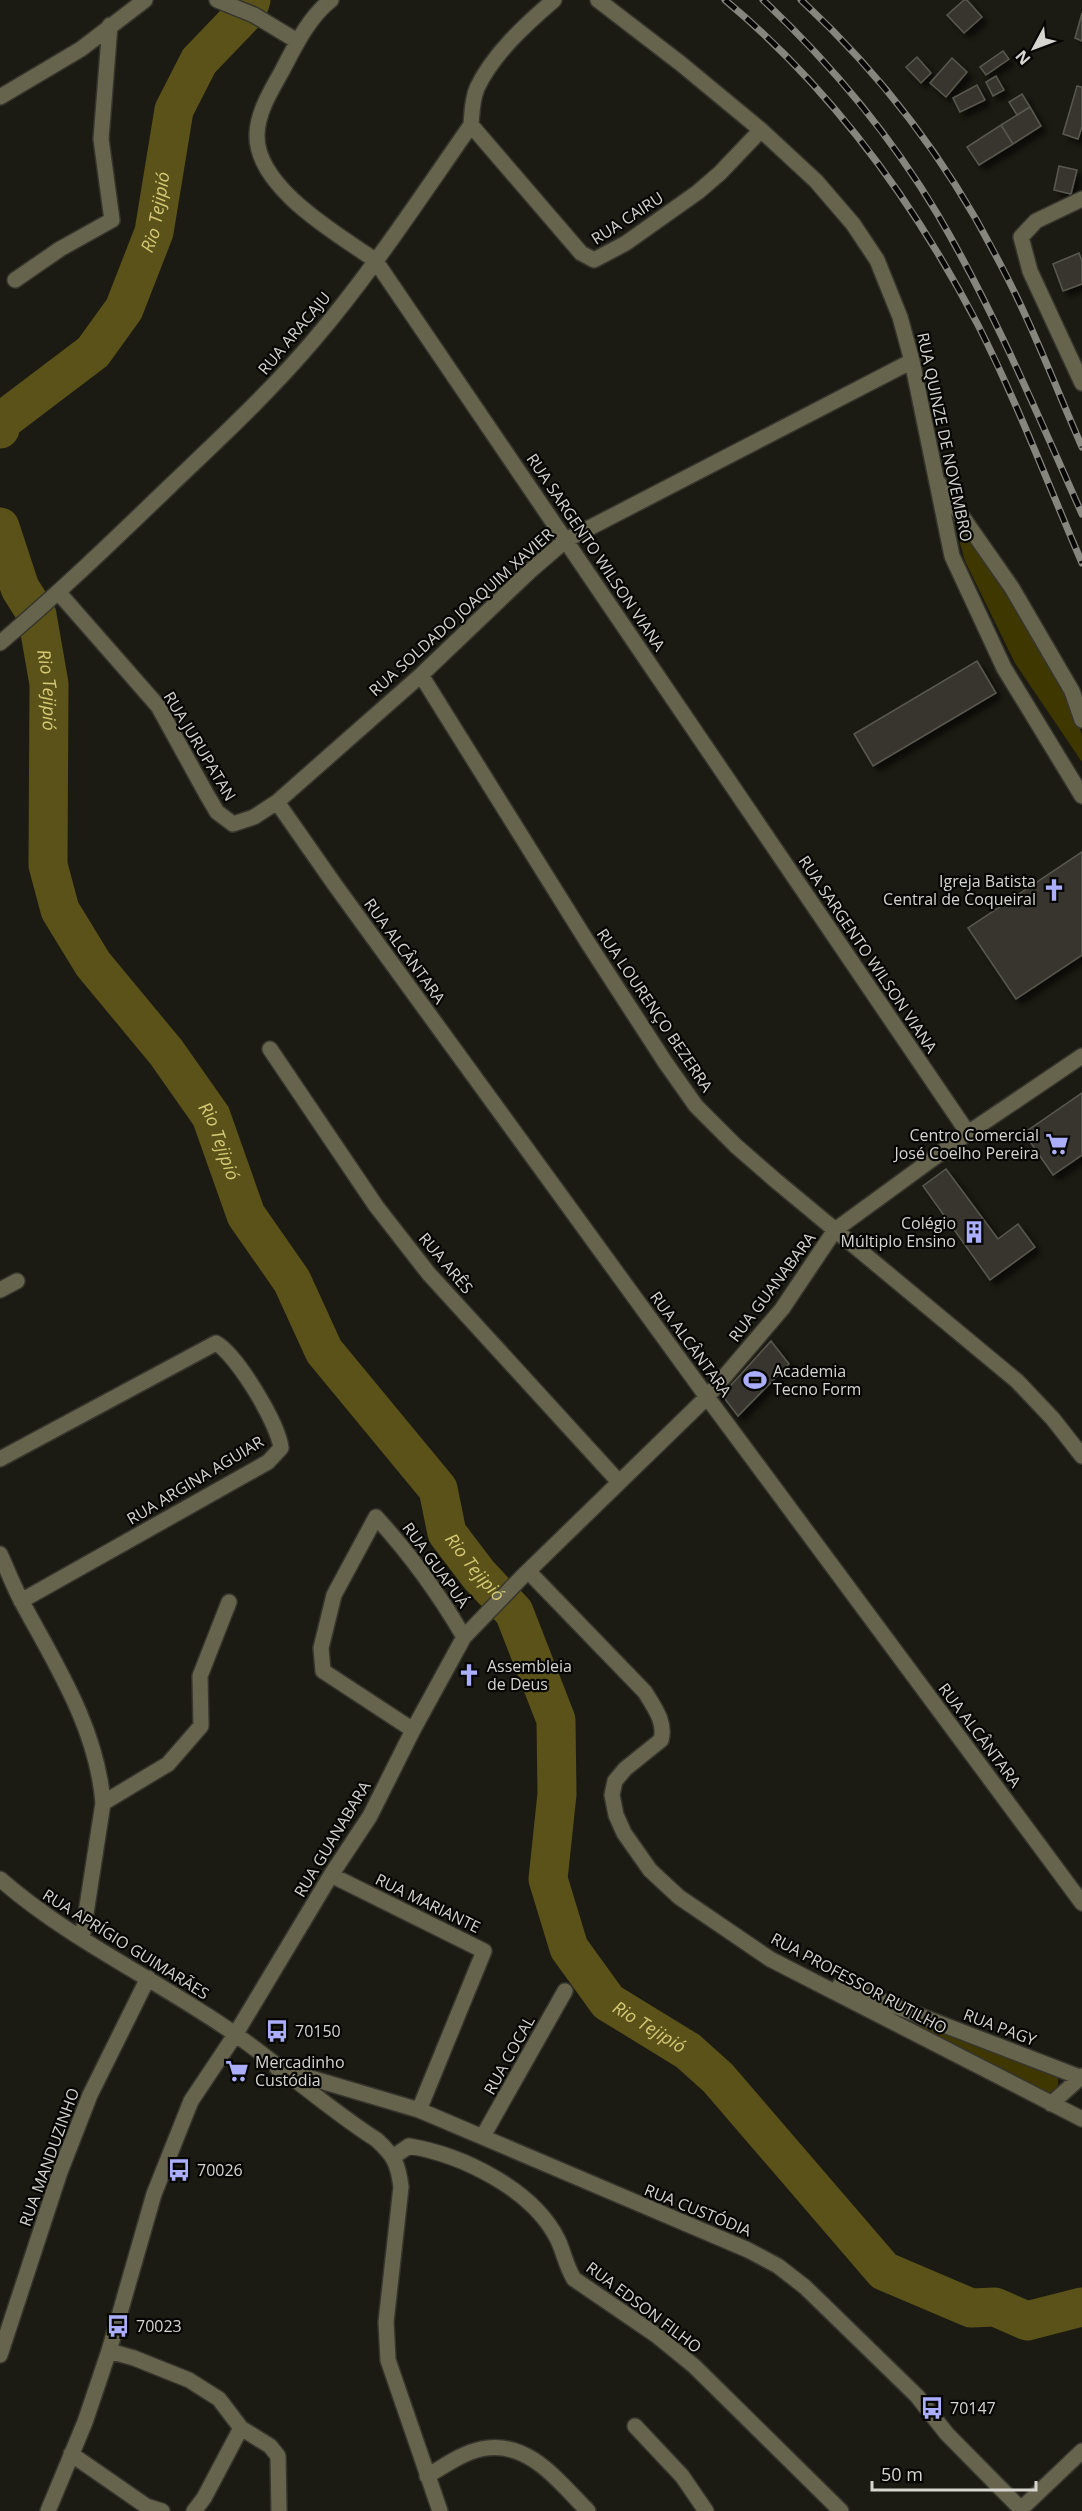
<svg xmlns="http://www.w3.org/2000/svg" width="1082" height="2511" font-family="'Open Sans',sans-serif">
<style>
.green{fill:#3f3700}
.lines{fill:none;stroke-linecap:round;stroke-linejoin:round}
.river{stroke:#5a5219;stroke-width:39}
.building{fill:#37362d;stroke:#59584f;stroke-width:1.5;filter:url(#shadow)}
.minor-casing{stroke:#36352d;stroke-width:18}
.minor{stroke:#67644d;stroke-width:15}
.rail-casing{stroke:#86857e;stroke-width:7}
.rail{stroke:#060604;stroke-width:4.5;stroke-dasharray:14;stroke-linecap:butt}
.labels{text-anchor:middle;stroke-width:4.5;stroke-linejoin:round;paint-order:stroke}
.street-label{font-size:16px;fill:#d6d5d0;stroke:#060604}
.poi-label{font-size:16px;fill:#d6d5d0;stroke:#060604;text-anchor:start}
.water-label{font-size:18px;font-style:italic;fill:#d6ca76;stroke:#060604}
</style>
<defs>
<filter id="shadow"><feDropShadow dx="5.5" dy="5.5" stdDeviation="3" flood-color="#0009"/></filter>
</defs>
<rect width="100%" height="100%" fill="#1c1b13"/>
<path class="green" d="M 962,527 L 1016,603 L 1068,694 L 1082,735 L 1082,762 L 1015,663 L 965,561 L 960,543 Z
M 900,2012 L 1058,2076 L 1058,2087 L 1048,2094 L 899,2017 Z"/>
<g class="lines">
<g class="river">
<path id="s1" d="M 0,429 L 2,421 L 93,352 L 124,309 L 154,232 L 174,110 L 199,61 L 247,11 L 251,0"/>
<path id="s2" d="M 0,527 L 20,588 L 37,615 L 49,684 L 48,865 L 60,910 L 93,964 L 166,1052 L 211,1116 L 246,1215 L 292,1281 L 324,1351 L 438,1489 L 447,1533 L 479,1575 L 514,1612 L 556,1720 L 557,1794 L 548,1879 L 569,1948 L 608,2002 L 688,2051 L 718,2078 L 884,2271 L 971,2308 L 995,2307 L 1027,2321 L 1082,2307"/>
</g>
</g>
<path class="building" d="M 964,0 L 967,0 L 982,17 L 964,33 L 947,15 Z
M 1082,13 L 1082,41 L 1075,38 Z
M 1003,51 L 1009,59 L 986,75 L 980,67 Z
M 917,57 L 931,73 L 921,83 L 906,67 Z
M 952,58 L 967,72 L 946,97 L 930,83 Z
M 996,76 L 1004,90 L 993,96 L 986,82 Z
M 977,85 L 985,100 L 960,112 L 953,98 Z
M 1077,86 L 1082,87 L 1082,127 L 1078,139 L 1063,134 Z
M 1022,94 L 1030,107 L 1017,115 L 1009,102 Z
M 1030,107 L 1041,126 L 1013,144 L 1001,125 Z
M 1001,125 L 1013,144 L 979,165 L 967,147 Z
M 1059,166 L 1077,170 L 1071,194 L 1054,190 Z
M 1079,253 L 1082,261 L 1082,284 L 1063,291 L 1053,264 Z
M 977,661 L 996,693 L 873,766 L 854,734 Z
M 1082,852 L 1082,955 L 1016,999 L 968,928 Z
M 1082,1093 L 1082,1155 L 1053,1175 L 1024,1133 Z
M 946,1169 L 998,1239 L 1018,1224 L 1035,1247 L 990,1280 L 923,1186 Z
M 771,1341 L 789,1364 L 738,1416 L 722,1395 Z"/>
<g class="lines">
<g class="minor-casing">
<path id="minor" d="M 217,0 L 254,15 L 297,41
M 331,0 C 309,17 295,46 282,71 C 271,91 258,111 257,134 C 255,187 337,234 375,260 L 968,1133
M 598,0 L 680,63 L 761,130 L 816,181 L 853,224 L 877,260 L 900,317 L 912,361 L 952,556 L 1004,668 L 1082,796
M 0,97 L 81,49 L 145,0
M 471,125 L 581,253 L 594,260 L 626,243 L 698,192 L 720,173 L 761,130
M 1082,199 L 1036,221 L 1021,237 L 1030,271 L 1082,383
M 15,280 L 60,249 L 112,220 L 101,139 L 110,25
M 938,482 L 1012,588 L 1072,691 L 1082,720
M 59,593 L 158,706 L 207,795 L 217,812 L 233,824 L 254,817 L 277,802 L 421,675 L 530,571 L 566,540 L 912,361
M 0,643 C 59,593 114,540 170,486 C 219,439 269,393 313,341 C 371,273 420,198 471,125 C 472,112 472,100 477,88 C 493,54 526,24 554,0
M 421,675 L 588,943 L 665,1062 L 696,1106 L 736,1146 L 775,1180 L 1017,1381 L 1053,1419 L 1082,1456
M 277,802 L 335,885 L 707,1397 L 1082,1903
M 270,1049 L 376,1206 L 429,1274 L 619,1482
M 0,1290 L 17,1281
M 0,1459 L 216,1343 C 237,1355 278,1423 281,1448 L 268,1462 L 21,1601
M 0,1554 C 8,1571 14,1588 23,1604 C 57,1667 97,1729 103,1803 L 82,1939
M 528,1571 L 645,1692 C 654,1707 666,1722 661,1740 L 625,1769 L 615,1781 L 612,1795 L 616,1815 L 624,1833 L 650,1870 L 679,1897 L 770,1959 L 1082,2119
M 413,1730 L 323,1671 L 321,1648 L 334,1595 L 376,1517 C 410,1554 439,1594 464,1637
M 103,1803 L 168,1764 L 201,1726 L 200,1676 L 229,1602
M 331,1875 L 484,1951 L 419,2110
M 0,1879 C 71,1941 158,1980 235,2034 C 283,2068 327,2108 377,2140 C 394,2156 398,2163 401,2187 L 386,2322 L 388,2360 L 440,2511
M 840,1985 L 1082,2078
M 277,2068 L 419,2110 L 748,2250 L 778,2266 L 805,2287 L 917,2396 L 947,2434 L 1023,2511
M 1051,2104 L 1082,2076
M 483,2136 L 565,1991
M 393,2157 L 409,2146 C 462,2155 533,2189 558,2240 C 564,2253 566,2266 574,2279 L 656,2335 L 694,2366 L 841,2511
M 109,2351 L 134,2358 L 189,2380 L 219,2399 L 241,2428 L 270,2446 L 278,2456 L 279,2511
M 0,2355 L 60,2172 L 90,2095 L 148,1978
M 635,2426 L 682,2476 L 706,2511
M 71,2454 L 146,2506 L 162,2511
M 427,2476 C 443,2467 462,2453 481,2449 C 528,2439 558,2481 588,2511
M 1021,2509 L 1082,2451
M 48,2511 L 85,2422 L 109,2351 L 154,2194 L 191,2101 L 235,2035 L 331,1875 L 370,1816 L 413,1730 L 464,1637 L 522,1577 L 707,1397 L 782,1309 L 835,1230 L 968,1133 L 1082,1056
M 194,2511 L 204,2498 L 241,2428"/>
</g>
<use href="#minor" class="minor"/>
<g class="rail-casing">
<path id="rail" d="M 725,0 C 832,89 914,202 978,325 C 1017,402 1048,484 1082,563
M 763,0 C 830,63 891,136 938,215 C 994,311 1037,413 1082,514
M 801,0 C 880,73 947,161 996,256 C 1029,317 1054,383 1082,447"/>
</g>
<use href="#rail" class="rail"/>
</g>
<defs>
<g id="church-bare" transform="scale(1.8)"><path d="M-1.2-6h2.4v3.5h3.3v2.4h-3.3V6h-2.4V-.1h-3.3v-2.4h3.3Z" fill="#abaffb" stroke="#060604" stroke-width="2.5" paint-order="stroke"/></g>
<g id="supermarket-bare" transform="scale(1.8)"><path d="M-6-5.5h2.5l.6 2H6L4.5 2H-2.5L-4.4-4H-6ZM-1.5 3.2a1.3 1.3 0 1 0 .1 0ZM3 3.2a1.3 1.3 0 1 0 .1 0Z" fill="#abaffb" stroke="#060604" stroke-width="2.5" paint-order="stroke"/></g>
<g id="building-bare" transform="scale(1.8)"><path d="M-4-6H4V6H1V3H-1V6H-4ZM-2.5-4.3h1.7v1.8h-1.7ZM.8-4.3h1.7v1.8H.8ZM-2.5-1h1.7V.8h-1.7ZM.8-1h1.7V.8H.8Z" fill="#abaffb" stroke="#060604" stroke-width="2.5" paint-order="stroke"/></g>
<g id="stadium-bare" transform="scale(1.8)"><path d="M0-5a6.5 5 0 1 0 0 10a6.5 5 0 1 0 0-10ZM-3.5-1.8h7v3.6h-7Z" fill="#abaffb" stroke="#060604" stroke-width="2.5" paint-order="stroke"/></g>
<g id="bus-bare" transform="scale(1.8)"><path d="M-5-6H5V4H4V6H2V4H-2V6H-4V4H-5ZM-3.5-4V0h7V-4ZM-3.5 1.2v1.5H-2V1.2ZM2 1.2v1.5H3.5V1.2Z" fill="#abaffb" stroke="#060604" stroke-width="2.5" paint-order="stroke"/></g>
</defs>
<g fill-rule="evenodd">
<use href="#church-bare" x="1054" y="890"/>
<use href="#supermarket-bare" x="1057" y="1144"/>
<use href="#building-bare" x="974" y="1232"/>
<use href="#stadium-bare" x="755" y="1380"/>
<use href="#church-bare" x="469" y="1675"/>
<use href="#bus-bare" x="277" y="2031"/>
<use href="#supermarket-bare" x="237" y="2071"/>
<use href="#bus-bare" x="179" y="2170"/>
<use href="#bus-bare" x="118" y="2326"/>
<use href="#bus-bare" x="932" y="2408"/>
</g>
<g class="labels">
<g class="street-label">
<text transform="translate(627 218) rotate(-33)" y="6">RUA CAIRU</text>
<text transform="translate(294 333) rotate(-50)" y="6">RUA ARACAJU</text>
<text transform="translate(945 437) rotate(78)" y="6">RUA QUINZE DE NOVEMBRO</text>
<text transform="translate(596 552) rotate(56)" y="6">RUA SARGENTO WILSON VIANA</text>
<text transform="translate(461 612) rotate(-42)" y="6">RUA SOLDADO JOAQUIM XAVIER</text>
<text transform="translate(200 746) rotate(59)" y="6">RUA JURUPATAN</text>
<text transform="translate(405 951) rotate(54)" y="6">RUA ALCÂNTARA</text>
<text transform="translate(868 954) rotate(56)" y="6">RUA SARGENTO WILSON VIANA</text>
<text transform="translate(655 1010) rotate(56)" y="6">RUA LOURENÇO BEZERRA</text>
<text transform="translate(446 1263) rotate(50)" y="6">RUA ARÊS</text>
<text transform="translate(772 1287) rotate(-53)" y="6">RUA GUANABARA</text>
<text transform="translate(691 1344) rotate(54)" y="6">RUA ALCÂNTARA</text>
<text transform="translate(195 1480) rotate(-31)" y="6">RUA ARGINA AGUIAR</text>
<text transform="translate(436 1565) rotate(54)" y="6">RUA GUAPUÁ</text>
<text transform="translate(980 1735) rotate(53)" y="6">RUA ALCÂNTARA</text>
<text transform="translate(332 1839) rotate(-59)" y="6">RUA GUANABARA</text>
<text transform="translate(428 1903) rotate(26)" y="6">RUA MARIANTE</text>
<text transform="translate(126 1944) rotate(32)" y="6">RUA APRÍGIO GUIMARÃES</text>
<text transform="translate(859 1983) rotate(28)" y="6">RUA PROFESSOR RUTILHO</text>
<text transform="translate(1000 2027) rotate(21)" y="6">RUA PAGY</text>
<text transform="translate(509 2055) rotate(-61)" y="6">RUA COCAL</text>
<text transform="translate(49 2157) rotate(-70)" y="6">RUA MANDUZINHO</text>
<text transform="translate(698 2210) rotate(22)" y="6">RUA CUSTÓDIA</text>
<text transform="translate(644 2307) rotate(37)" y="6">RUA EDSON FILHO</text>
</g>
<g class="poi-label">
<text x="1036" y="887" text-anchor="end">Igreja Batista<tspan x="1036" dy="18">Central de Coqueiral</tspan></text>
<text x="1039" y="1141" text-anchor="end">Centro Comercial<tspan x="1039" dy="18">José Coelho Pereira</tspan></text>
<text x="956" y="1229" text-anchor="end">Colégio<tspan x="956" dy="18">Múltiplo Ensino</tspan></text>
<text x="773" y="1377">Academia<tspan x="773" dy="18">Tecno Form</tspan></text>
<text x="487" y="1672">Assembleia<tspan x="487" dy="18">de Deus</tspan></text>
<text x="295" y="2037">70150</text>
<text x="255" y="2068">Mercadinho<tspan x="255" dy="18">Custódia</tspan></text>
<text x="197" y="2176">70026</text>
<text x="136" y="2332">70023</text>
<text x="950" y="2414">70147</text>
</g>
<g class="water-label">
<text dy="6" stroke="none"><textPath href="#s1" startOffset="278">Rio Tejipió</textPath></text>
<text dy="6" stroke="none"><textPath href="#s2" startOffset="172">Rio Tejipió</textPath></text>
<text dy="6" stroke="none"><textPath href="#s2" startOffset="676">Rio Tejipió</textPath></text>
<text dy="6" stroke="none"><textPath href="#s2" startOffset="1180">Rio Tejipió</textPath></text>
<text dy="6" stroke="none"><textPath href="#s2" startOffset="1702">Rio Tejipió</textPath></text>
</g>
</g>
<g transform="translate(1034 48) rotate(229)" stroke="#060604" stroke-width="4.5" paint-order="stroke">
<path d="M0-4.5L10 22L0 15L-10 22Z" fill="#d6d5d0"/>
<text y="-9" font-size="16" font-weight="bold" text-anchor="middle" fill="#d6d5d0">N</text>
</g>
<path d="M872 2481v9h164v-9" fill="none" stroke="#d6d5d0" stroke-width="3"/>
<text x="881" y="2481" font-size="18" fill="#d6d5d0" stroke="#060604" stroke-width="4.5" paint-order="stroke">50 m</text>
</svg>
